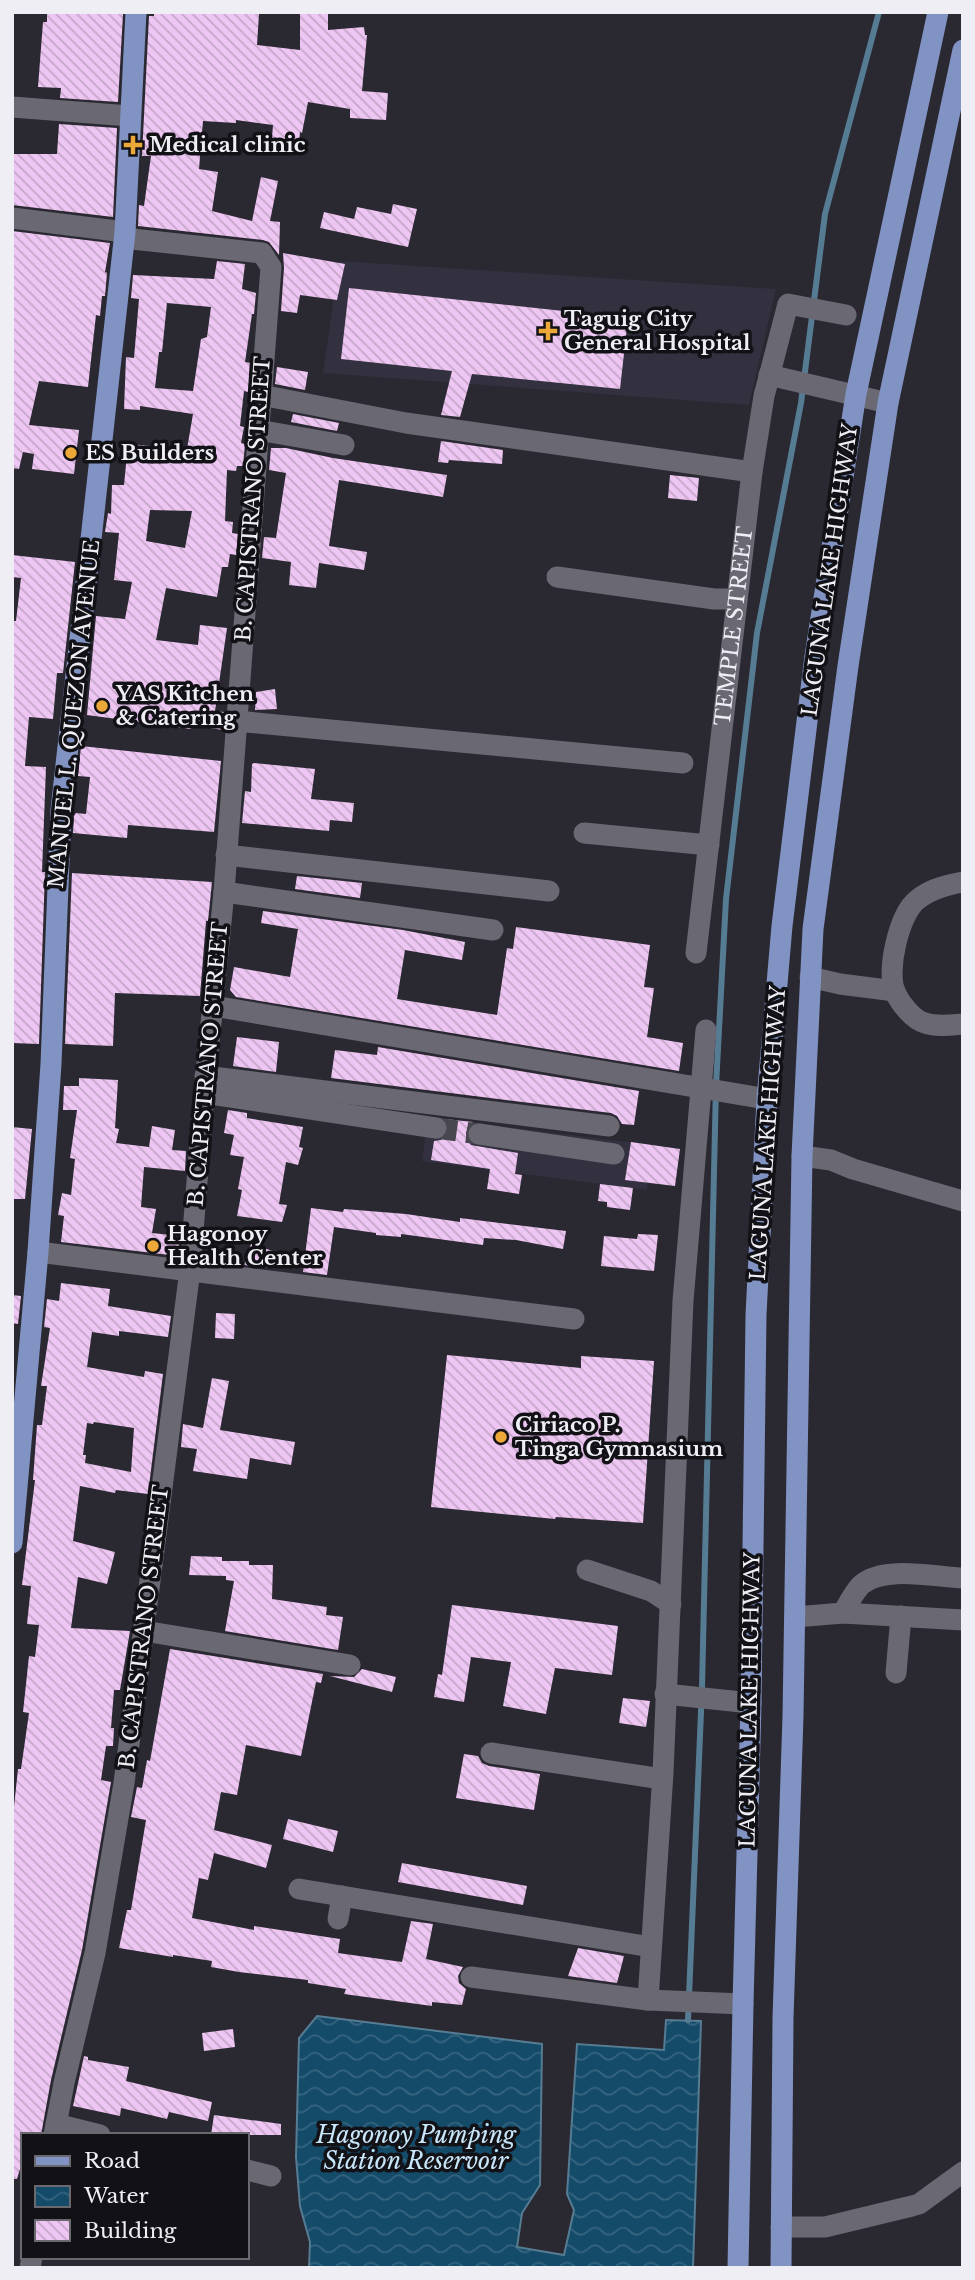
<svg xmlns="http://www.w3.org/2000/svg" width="975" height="2280" font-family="'Libre Baskerville',serif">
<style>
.built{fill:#33303f}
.water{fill:url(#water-waves);stroke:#567c93;stroke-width:2}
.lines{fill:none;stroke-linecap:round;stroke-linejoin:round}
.stream{stroke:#567c93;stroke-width:6}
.building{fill:url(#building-back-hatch);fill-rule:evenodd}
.minor-tunnel{stroke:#48464e;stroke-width:21;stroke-dasharray:21 10;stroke-linecap:butt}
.minor{stroke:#6a6873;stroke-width:21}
.major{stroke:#8193c3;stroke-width:21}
.poi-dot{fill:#eca93a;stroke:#121116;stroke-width:2.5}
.labels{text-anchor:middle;stroke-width:7;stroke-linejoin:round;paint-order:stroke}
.poi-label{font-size:21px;font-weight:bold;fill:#efeef4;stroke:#121116;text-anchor:start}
.street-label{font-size:21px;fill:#efeef4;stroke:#121116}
.water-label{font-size:23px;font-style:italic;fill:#c8e6fa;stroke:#121116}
</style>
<defs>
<pattern id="water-waves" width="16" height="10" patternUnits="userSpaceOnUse" patternTransform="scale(1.75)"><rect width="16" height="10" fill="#144b69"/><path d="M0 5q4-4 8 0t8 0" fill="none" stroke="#36657f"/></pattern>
<pattern id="building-back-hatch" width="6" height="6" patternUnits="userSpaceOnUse" patternTransform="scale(1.75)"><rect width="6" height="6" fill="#eec6f3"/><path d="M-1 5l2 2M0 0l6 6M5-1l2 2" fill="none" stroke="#c4a6c8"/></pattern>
</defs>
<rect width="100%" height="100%" fill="#2a2831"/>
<path class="built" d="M 339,261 L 776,289 L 749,405 L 323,373 Z
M 428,1117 L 653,1145 L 647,1190 L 422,1161 Z"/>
<path class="water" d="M 317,2016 L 542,2044 L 540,2185 L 522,2213 L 517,2247 L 564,2255 L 574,2210 L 567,2194 L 577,2044 L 664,2050 L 666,2020 L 701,2021 L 693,2268 L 309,2268 L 310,2242 L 300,2206 L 296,2157 L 299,2038 Z"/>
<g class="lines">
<path class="stream" d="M 688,2020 L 702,1688 L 716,1086 L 726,899 L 757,633 L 801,403 L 825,214 L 879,12"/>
</g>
<path class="building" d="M 47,12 L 123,14 L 118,102 L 60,98 L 61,88 L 38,87 L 43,22 L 47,22 Z
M 154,12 L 259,14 L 257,45 L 300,50 L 300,12 L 328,13 L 328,30 L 364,27 L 365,35 L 367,35 L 362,91 L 388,93 L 386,120 L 350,118 L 350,109 L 308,102 L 302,133 L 300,132 L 298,153 L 271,151 L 273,125 L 236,120 L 236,123 L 203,121 L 199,169 L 218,172 L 212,211 L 252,221 L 261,177 L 278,181 L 270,221 L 280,222 L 279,255 L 269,242 L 263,240 L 138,226 L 139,205 L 144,206 L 151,156 L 142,156 L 149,16 L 154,16 Z
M 59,124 L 117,128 L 113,217 L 12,205 L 12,154 L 57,154 Z
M 393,204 L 417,209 L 408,247 L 320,228 L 324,212 L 354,219 L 357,207 L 391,214 Z
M 12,231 L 110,243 L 105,272 L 107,273 L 105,296 L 102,296 L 100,316 L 96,315 L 88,387 L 39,381 L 29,425 L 79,430 L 74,474 L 32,469 L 34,454 L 23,452 L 19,469 L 12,468 Z
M 283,253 L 345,264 L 337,300 L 300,295 L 297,313 L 281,311 L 284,268 Z
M 217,261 L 245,264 L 242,289 L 256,293 L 254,314 L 252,314 L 245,362 L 251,363 L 248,392 L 244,391 L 240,426 L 244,427 L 241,443 L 245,444 L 243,466 L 237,466 L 236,471 L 227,470 L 225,521 L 233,522 L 232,533 L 238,534 L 236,555 L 230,554 L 228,567 L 222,567 L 217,597 L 166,588 L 156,640 L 198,645 L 200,625 L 227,628 L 215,711 L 224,712 L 223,730 L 191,725 L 191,729 L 87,715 L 96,616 L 125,619 L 132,582 L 114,580 L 119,533 L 105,532 L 108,513 L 111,514 L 112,485 L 124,485 L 128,444 L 187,449 L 193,414 L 140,406 L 140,410 L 124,409 L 126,357 L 134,358 L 139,299 L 131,298 L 133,275 L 214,279 ZM 167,303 L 211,307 L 207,337 L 201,339 L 193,391 L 155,388 L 159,352 L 162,352 ZM 150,510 L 192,511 L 185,548 L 146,541 Z
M 349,288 L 628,318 L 620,389 L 472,374 L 460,417 L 441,415 L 452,371 L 341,359 Z
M 277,367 L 308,372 L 305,390 L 275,384 Z
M 293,414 L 339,423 L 337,431 L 291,422 Z
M 441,441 L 503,450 L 502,464 L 449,460 L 448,463 L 438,462 Z
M 271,448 L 286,448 L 333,458 L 447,475 L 443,497 L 339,480 L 329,546 L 367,552 L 364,570 L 319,563 L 316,588 L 289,585 L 291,562 L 262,558 L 264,537 L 276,538 L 286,473 L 269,470 Z
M 670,475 L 699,478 L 697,501 L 668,498 Z
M 12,555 L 75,562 L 63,673 L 57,673 L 53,719 L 29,717 L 25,766 L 46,767 L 42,872 L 45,872 L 39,1044 L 12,1043 L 12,621 L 16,621 L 21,578 L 12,577 Z
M 275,689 L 277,709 L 255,710 L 256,692 Z
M 81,746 L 221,761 L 214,832 L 128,825 L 127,838 L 73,833 L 74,816 L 76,813 L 86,814 L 90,777 L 78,776 Z
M 254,763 L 315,769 L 311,799 L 354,803 L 352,822 L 330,820 L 329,831 L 242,823 L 245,791 L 251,792 L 252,764 Z
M 72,873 L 212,882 L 208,921 L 206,921 L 200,996 L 115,993 L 113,1046 L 65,1044 Z
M 297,876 L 362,883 L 360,898 L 295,889 Z
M 263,911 L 403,930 L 465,942 L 462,960 L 405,950 L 397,999 L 497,1015 L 507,948 L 513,949 L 516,927 L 650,945 L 644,987 L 654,988 L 647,1037 L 683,1043 L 679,1071 L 236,997 L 230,990 L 234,967 L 290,977 L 298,929 L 261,923 Z
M 237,1037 L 279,1042 L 276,1072 L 233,1066 Z
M 378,1047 L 639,1091 L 634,1125 L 622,1124 L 617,1116 L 611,1113 L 331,1078 L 335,1050 L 377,1055 Z
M 79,1078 L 118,1080 L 115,1128 L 119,1129 L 116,1143 L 149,1147 L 152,1126 L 175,1130 L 172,1150 L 186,1151 L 185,1171 L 144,1167 L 141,1207 L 156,1209 L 152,1233 L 180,1236 L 178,1256 L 61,1242 L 64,1216 L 58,1215 L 62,1193 L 71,1195 L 75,1159 L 70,1158 L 77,1110 L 63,1110 L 64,1086 L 79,1086 Z
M 228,1110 L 247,1113 L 247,1118 L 303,1127 L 299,1147 L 303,1148 L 298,1165 L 286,1162 L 279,1204 L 287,1205 L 282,1222 L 237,1216 L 242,1190 L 238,1189 L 244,1157 L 230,1155 L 234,1135 L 224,1133 Z
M 445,1119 L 473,1122 L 468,1126 L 466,1133 L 467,1139 L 471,1145 L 518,1153 L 515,1174 L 522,1175 L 519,1194 L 487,1189 L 490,1169 L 431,1160 L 434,1141 L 441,1140 L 449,1131 L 448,1124 Z
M 12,1127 L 32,1129 L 25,1199 L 12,1199 Z
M 631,1142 L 680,1149 L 675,1186 L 625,1180 Z
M 600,1184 L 633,1188 L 630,1210 L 607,1207 L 607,1202 L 598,1201 Z
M 311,1208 L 343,1212 L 344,1209 L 406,1214 L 460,1222 L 460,1218 L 566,1231 L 563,1249 L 516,1240 L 484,1238 L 483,1245 L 401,1234 L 401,1237 L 376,1235 L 376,1233 L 334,1227 L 327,1275 L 303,1272 Z
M 638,1234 L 658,1235 L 654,1271 L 601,1266 L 604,1236 L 637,1239 Z
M 251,1244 L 273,1251 L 268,1268 L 244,1265 Z
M 61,1283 L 110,1289 L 108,1306 L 171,1316 L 168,1337 L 119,1331 L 119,1336 L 92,1332 L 87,1367 L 144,1377 L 145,1371 L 163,1374 L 148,1494 L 116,1490 L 115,1493 L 80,1486 L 73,1541 L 115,1552 L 107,1584 L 78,1577 L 71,1628 L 130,1631 L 120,1690 L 114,1690 L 111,1728 L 114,1728 L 113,1746 L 106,1746 L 101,1780 L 111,1782 L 82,1950 L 51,2080 L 41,2135 L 23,2135 L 23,2159 L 17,2179 L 12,2179 L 12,1826 L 18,1769 L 21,1769 L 29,1713 L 23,1712 L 29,1656 L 35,1657 L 39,1625 L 27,1624 L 31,1586 L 22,1585 L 35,1480 L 33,1480 L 37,1425 L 42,1425 L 47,1386 L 41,1386 L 50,1328 L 44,1327 L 47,1299 L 59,1301 ZM 94,1422 L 134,1428 L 131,1472 L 85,1463 L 86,1455 L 83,1455 L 87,1423 L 93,1424 Z
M 12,1295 L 21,1296 L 18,1324 L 12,1323 Z
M 216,1313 L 235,1314 L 234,1339 L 215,1338 Z
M 447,1355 L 581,1368 L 581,1356 L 654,1361 L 643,1523 L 556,1517 L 555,1519 L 431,1507 Z
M 212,1378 L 229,1381 L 220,1430 L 295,1442 L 291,1465 L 250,1458 L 247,1479 L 193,1471 L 197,1449 L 181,1447 L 183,1424 L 203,1428 Z
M 191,1556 L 222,1557 L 222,1561 L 249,1561 L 249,1565 L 273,1565 L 272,1599 L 327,1607 L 326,1615 L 343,1617 L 338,1650 L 225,1631 L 234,1581 L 226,1580 L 226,1576 L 189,1575 Z
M 452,1605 L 618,1626 L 612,1675 L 555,1668 L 546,1714 L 503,1706 L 511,1662 L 471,1657 L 464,1702 L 434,1697 L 438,1674 L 442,1675 Z
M 170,1649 L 323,1674 L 321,1683 L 316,1682 L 301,1756 L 246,1745 L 237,1795 L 221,1792 L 214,1830 L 272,1845 L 266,1868 L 214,1853 L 208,1880 L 199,1878 L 192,1918 L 254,1930 L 254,1926 L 340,1939 L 338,1953 L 402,1962 L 411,1921 L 433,1924 L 426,1959 L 463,1967 L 458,1976 L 459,1983 L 466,1989 L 462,2005 L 432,2002 L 432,2006 L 344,1994 L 346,1989 L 308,1983 L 308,1980 L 239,1972 L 211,1967 L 212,1961 L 173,1955 L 173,1957 L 119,1948 L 127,1910 L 131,1910 L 146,1820 L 131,1817 L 137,1787 L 142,1788 L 147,1760 L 150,1761 Z
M 362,1669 L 396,1677 L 392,1692 L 330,1676 L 354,1677 Z
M 623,1698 L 650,1701 L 646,1727 L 619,1723 Z
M 464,1754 L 478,1756 L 482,1763 L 489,1766 L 540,1774 L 534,1810 L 456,1798 Z
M 288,1819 L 338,1831 L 333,1852 L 283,1839 Z
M 402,1863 L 527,1886 L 523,1905 L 398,1882 Z
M 578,1948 L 624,1956 L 617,1983 L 568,1976 Z
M 233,2029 L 235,2047 L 204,2051 L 202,2033 Z
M 84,2056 L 88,2057 L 88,2060 L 129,2067 L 126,2081 L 212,2102 L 208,2121 L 169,2112 L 167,2119 L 121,2108 L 120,2116 L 73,2106 Z
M 214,2115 L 281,2124 L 281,2135 L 211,2135 Z"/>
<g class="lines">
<path class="minor-tunnel" d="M 436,1128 L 479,1134"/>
<g class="minor">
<path d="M 12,107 L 130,116"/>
<path d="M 12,218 L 125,232 L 132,239 L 262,253 L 271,267 L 224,892 L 204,1093 L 190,1270 L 124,1783 L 95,1953 L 64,2083 L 54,2135"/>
<path d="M 769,375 L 888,403"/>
<path d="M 261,395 L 406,423 L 752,472"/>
<path d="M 258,430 L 344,445"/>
<path d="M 557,577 L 714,599 L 737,599"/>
<path d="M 236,721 L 683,763"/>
<path d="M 584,833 L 709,845"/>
<path d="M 226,855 L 549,891"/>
<path d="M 963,882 C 947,885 930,889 917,900 C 899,914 886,971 895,992 C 900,1003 913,1020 925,1023 C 937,1027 950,1025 963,1024"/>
<path d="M 224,892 L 493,930"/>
<path id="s1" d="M 696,953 L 752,472 L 764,396 L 788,304 L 846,315"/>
<path d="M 810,977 L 840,984 L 895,991"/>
<path d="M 213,1006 L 767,1099"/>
<path d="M 205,1076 L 609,1126"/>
<path d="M 204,1093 L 436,1128"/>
<path d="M 479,1134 L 614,1154"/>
<path d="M 802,1156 L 831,1160 L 853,1169 L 963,1201"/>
<path d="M 38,1252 L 574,1319"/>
<path d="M 587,1570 L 651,1591 L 671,1604"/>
<path d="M 843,1613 L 963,1620"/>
<path d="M 795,1617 L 843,1613 C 848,1604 854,1592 861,1585 C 883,1565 935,1577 963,1578"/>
<path d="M 144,1631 L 350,1665"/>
<path d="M 896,1673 L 901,1616"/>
<path d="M 665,1694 L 751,1703"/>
<path d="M 491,1753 L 662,1779"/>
<path d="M 299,1889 L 651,1947"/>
<path d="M 338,1919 L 342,1896"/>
<path d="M 471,1977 L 648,2000 L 743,2004"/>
<path d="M 648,2000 L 663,1773 L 683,1301 L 706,1030"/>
<path d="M 56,2124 L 100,2135"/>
<path d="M 247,2170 L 271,2176"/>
<path d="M 781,2227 L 825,2227 L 912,2206 L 919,2204 L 963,2172"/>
<path d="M 30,2268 L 32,2257"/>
</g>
<path class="major" d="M 12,1543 L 38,1252 L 51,1064 L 61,810 L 125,232 L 136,12
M 738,2268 L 743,2004 L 751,1703 L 756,1315 L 767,1099 L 782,926 L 815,656 L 856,394 L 938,12
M 781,2268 L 783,2018 L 793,1716 L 802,1156 L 813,929 L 848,666 L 888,403 L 963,50"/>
</g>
<g class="poi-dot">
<path d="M129.5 134.5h7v7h7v7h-7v7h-7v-7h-7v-7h7z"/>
<path d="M544.5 320.5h7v7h7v7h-7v7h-7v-7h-7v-7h7z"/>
<circle cx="71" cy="453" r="7"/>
<circle cx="102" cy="706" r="7"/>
<circle cx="153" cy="1246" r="7"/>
<circle cx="501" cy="1437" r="7"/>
</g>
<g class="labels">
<g class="poi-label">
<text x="149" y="152">Medical clinic</text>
<text x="564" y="326">Taguig City<tspan x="564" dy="24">General Hospital</tspan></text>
<text x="85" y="460">ES Builders</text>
<text x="116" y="701">YAS Kitchen<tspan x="116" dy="24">&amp; Catering</tspan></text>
<text x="167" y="1241">Hagonoy<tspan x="167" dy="24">Health Center</tspan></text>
<text x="515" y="1432">Ciriaco P.<tspan x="515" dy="24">Tinga Gymnasium</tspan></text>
</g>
<g class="street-label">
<text transform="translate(253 499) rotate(-86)" y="7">B. CAPISTRANO STREET</text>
<text transform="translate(830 570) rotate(-82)" y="7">LAGUNA LAKE HIGHWAY</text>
<text dy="7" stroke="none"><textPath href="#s1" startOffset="329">TEMPLE STREET</textPath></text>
<text transform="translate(74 714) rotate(-84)" y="7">MANUEL L. QUEZON AVENUE</text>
<text transform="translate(208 1064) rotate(-85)" y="7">B. CAPISTRANO STREET</text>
<text transform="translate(768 1133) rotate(-86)" y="7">LAGUNA LAKE HIGHWAY</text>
<text transform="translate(144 1627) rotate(-83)" y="7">B. CAPISTRANO STREET</text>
<text transform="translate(750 1700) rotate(-89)" y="7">LAGUNA LAKE HIGHWAY</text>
</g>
<g class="water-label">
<text x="416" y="2143">Hagonoy Pumping<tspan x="416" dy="26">Station Reservoir</tspan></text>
</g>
</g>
<rect width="975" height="2280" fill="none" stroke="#efeef4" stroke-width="28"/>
<rect x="21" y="2133" width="228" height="126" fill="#121116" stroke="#6a696f" stroke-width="2"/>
<rect x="35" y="2156" width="35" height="10" fill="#8193c3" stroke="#6a696f" stroke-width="2"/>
<text x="84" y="2168" font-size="21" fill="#efeef4">Road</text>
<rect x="35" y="2186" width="35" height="21" fill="url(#water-waves)" stroke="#6a696f" stroke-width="2"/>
<text x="84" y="2203" font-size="21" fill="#efeef4">Water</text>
<rect x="35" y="2220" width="35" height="21" fill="url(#building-back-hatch)" stroke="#6a696f" stroke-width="2"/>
<text x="84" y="2238" font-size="21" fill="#efeef4">Building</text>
</svg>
